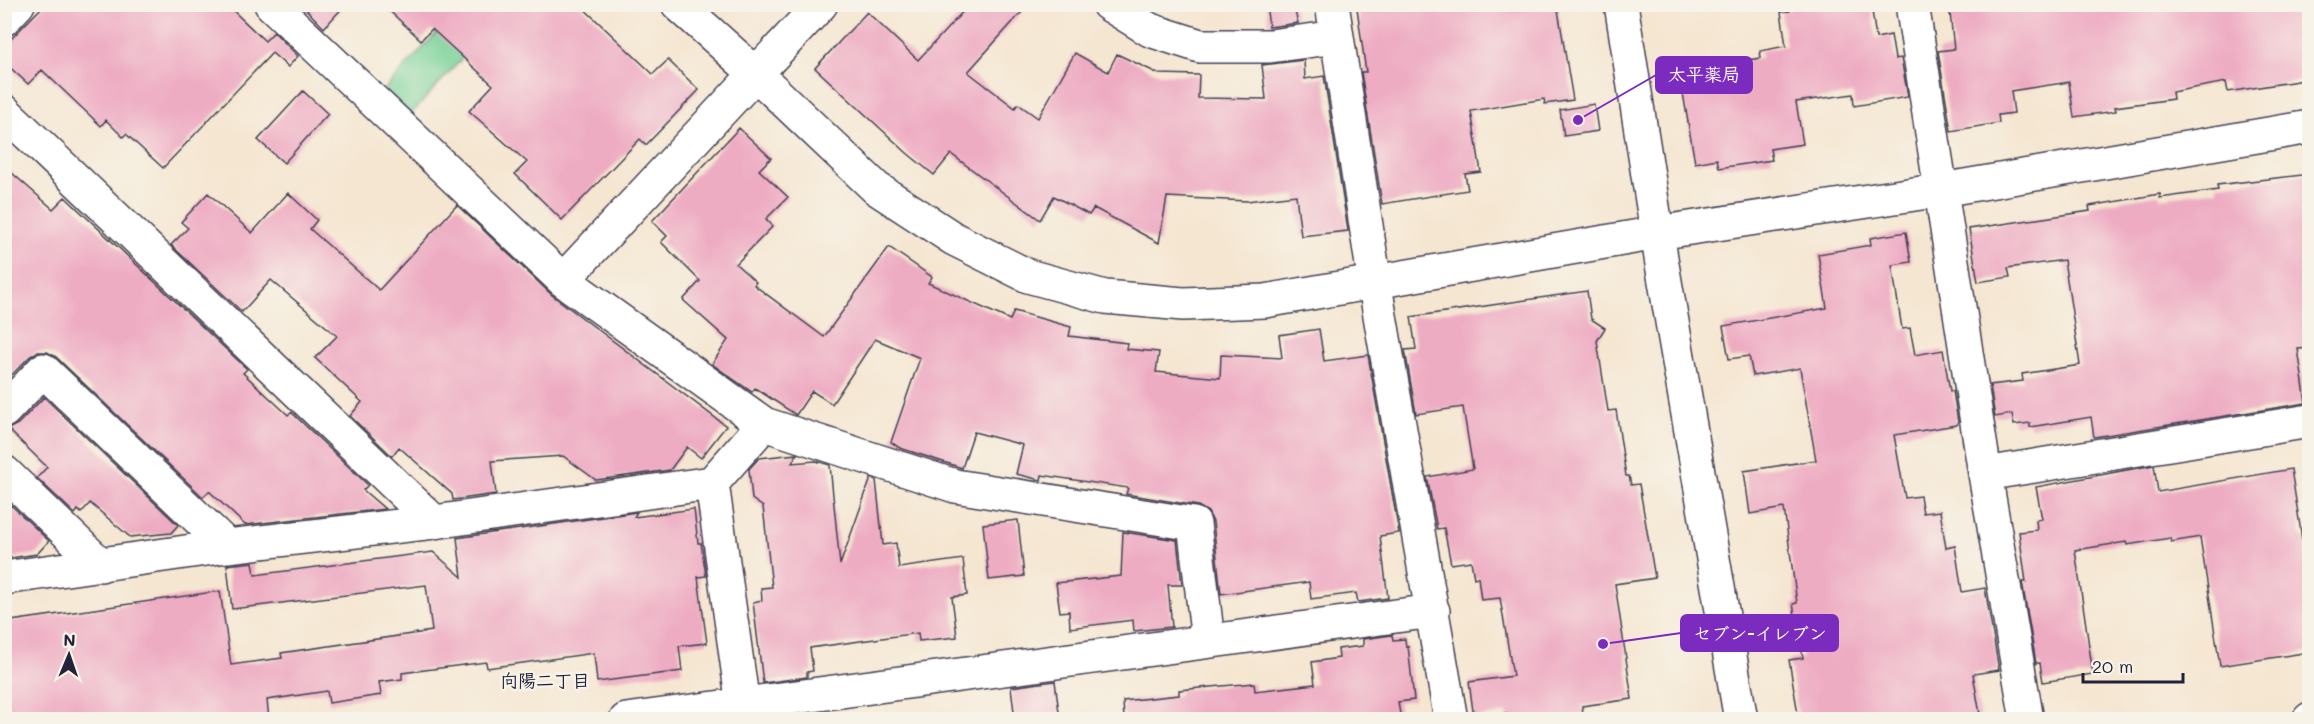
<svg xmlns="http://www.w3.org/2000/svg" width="2314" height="724" font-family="Mali,'Klee One',sans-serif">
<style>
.green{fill:#77d198;stroke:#4c7a6a;stroke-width:1.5}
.building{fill:#eeacc3}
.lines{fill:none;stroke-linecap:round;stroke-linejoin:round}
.street-casing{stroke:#423f52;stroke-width:36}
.secondary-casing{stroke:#423f52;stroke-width:36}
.street{stroke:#fff;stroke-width:33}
.secondary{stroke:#fff;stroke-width:33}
.labels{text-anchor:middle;stroke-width:5;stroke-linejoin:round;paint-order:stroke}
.neighbourhood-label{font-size:18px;font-weight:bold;fill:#22223b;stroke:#f7f3e8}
.leader{fill:none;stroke:#7b2cbf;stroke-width:2}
.callout-dot{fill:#7b2cbf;stroke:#f7f3e8;stroke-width:2}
.callout{fill:#7b2cbf;stroke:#7b2cbf;stroke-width:2}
.callout-label{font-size:18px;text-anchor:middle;font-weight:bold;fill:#fff}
</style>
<rect width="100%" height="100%" fill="#f7f3e8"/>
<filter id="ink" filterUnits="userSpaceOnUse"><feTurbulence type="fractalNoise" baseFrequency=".0167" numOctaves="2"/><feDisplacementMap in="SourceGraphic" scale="12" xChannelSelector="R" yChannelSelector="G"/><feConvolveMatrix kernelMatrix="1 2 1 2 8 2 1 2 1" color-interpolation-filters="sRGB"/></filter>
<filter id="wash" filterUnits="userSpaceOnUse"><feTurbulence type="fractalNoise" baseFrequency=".008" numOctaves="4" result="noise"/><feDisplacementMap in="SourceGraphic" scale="24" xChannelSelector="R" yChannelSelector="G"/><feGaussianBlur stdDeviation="1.35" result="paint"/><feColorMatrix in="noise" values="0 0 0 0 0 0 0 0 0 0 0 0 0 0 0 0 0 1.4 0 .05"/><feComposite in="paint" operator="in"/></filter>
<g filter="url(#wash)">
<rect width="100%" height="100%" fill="#f5e6d1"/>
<path class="green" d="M 442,27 L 469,51 L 411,114 L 384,90 Z"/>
<g id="blocks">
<path class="building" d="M 45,4 L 226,4 L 265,41 L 274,32 L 298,56 L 288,67 L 272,53 L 163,168 L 126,134 L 123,137 L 106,120 L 101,126 L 42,70 L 28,84 L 4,62 L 4,46 Z
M 301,4 L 346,4 L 324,28 Z
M 382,4 L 579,4 L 653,74 L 668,60 L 699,90 L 646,145 L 640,139 L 562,220 L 515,174 L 527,162 L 469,111 L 493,85 L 432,29 L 421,40 Z
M 970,4 L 1029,4 L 968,72 L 1015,108 L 1018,104 L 1038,118 L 1075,53 L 1108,72 L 1117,54 L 1159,74 L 1199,75 L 1198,98 L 1266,99 L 1262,65 L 1304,60 L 1305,79 L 1324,76 L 1348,231 L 1301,236 L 1296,195 L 1247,201 L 1167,197 L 1159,243 L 1094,208 L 1089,215 L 1054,196 L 1040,220 L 951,154 L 934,175 L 907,153 L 815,68 L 867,12 L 918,60 Z
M 1266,4 L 1293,4 L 1298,23 L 1269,27 Z
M 1381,4 L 1557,4 L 1573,100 L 1545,104 L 1544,99 L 1471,111 L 1481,172 L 1465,174 L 1468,190 L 1382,204 L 1361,72 L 1366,72 L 1357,8 Z
M 1789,4 L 1871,4 L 1876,38 L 1891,35 L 1895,59 L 1901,58 L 1908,97 L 1854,106 L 1853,94 L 1796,102 L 1803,144 L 1770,149 L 1772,160 L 1719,168 L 1717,159 L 1695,163 L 1679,70 L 1761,58 L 1760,51 L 1786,46 L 1781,12 L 1790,11 Z
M 1949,4 L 2310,4 L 2310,79 L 2228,92 L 2226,82 L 2172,92 L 2173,99 L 2115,107 L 2116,111 L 2074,117 L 2069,82 L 2011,91 L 2014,113 L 1998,115 L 1999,123 L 1951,131 L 1938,51 L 1954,49 Z
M 303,91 L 328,114 L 284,163 L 258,140 Z
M 1594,104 L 1598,131 L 1564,136 L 1560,110 Z
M 739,128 L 771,158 L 759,170 L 788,197 L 766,219 L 773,226 L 736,264 L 756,282 L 754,285 L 824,337 L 889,247 L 932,277 L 928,283 L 1010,320 L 1014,311 L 1071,327 L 1069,336 L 1127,343 L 1126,349 L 1159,352 L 1156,372 L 1220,378 L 1221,355 L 1282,358 L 1279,335 L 1319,329 L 1324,361 L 1368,355 L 1399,533 L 1380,536 L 1388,598 L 1358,602 L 1356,593 L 1311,599 L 1309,582 L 1221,594 L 1213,522 L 1208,512 L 1198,506 L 1126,494 L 1128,488 L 1042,475 L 1041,480 L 1016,474 L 1023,445 L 974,432 L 962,468 L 900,448 L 891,442 L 920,358 L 875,339 L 832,404 L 812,391 L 796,415 L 755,388 L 752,392 L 712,364 L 728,340 L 683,300 L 700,281 L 661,242 L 667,236 L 652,221 Z
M 4,166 L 53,209 L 65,197 L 247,369 L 243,373 L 288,415 L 291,412 L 368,485 L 363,490 L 385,509 L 245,525 L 209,491 L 203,497 L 55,356 L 47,352 L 37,352 L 29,357 L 4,383 Z
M 2310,174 L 2310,348 L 2298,349 L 2306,403 L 2094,437 L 2091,417 L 2030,427 L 2030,423 L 2014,425 L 2012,414 L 1995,417 L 1990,385 L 2023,381 L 2022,374 L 2080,365 L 2064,260 L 2008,268 L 2010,277 L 1978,282 L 1969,229 L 2090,211 L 2089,206 L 2131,199 L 2160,194 L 2160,198 L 2218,190 L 2217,185 Z
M 208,193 L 252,233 L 288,193 L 317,220 L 310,229 L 379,290 L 457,205 L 552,295 L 726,426 L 701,458 L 687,447 L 670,470 L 596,480 L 563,456 L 492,461 L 496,494 L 453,500 L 452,494 L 399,447 L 392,456 L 350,416 L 362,402 L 315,358 L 337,336 L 271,280 L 242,312 L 171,245 L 188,228 L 181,222 Z
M 1906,232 L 1911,262 L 1892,265 L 1902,329 L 1910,328 L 1915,355 L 1943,350 L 1950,391 L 1953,391 L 1958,422 L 1956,425 L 1894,435 L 1905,498 L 1920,496 L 1923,513 L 1940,511 L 1946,548 L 1955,546 L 1962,592 L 1985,588 L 1999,670 L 1973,674 L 1981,720 L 1799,720 L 1789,660 L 1803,658 L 1793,604 L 1797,603 L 1784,508 L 1750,514 L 1744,471 L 1816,460 L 1800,368 L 1753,376 L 1749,356 L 1729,359 L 1723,326 L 1827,308 L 1818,254 L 1871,245 L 1870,238 Z
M 1587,291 L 1591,319 L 1605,328 L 1597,341 L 1608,411 L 1616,410 L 1626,476 L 1629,476 L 1631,485 L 1639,484 L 1655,578 L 1615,584 L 1632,699 L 1582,706 L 1583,714 L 1551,720 L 1508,720 L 1507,713 L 1474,718 L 1469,682 L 1513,676 L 1500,598 L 1481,600 L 1478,577 L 1474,578 L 1471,561 L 1451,564 L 1444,528 L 1437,529 L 1427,477 L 1473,469 L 1463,407 L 1416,414 L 1405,350 L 1416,349 L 1411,317 Z
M 44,397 L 178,525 L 171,533 L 130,537 L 90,503 L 81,513 L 78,510 L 75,514 L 37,478 L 47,467 L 8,429 L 18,424 Z
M 797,454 L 792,463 L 816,461 L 830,465 L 840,565 L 871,478 L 876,480 L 883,545 L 896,543 L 899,568 L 963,559 L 967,595 L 952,597 L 957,637 L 919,641 L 918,633 L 810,648 L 813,671 L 807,672 L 807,677 L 763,683 L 753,602 L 762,600 L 761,588 L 772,587 L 763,507 L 752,499 L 749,469 L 759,458 Z
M 2154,465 L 2158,492 L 2291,469 L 2302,539 L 2310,538 L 2310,652 L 2220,666 L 2200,537 L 2171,542 L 2170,538 L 2127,545 L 2126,542 L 2075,550 L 2093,674 L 2043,682 L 2040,663 L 2036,663 L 2022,582 L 2026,582 L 2019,532 L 2037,530 L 2036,520 L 2042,519 L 2036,487 Z
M 11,505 L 49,541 L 37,554 L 4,559 L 4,512 Z
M 694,509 L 698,543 L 701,543 L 706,576 L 698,577 L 707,643 L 679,646 L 682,671 L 597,682 L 594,653 L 487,668 L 486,662 L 402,673 L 402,679 L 379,682 L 381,695 L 329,703 L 327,691 L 267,700 L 269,720 L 5,720 L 4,622 L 220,591 L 231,665 L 282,658 L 281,653 L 432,631 L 426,585 L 232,609 L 227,565 L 253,562 L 255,575 L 433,552 L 462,577 L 457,538 L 637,512 L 634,517 Z
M 1018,520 L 1024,576 L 989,580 L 983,524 Z
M 1123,532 L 1177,540 L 1182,585 L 1168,585 L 1172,627 L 1134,631 L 1133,620 L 1070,628 L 1069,611 L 1060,612 L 1056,583 L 1121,576 Z
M 1392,635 L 1393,640 L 1405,639 L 1406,647 L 1408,646 L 1414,700 L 1398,702 L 1401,720 L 1124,720 L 1123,701 L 1179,695 L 1179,690 L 1254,683 L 1255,691 L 1315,684 L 1312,662 L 1339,658 L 1338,649 L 1363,646 L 1363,639 Z
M 1055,681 L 1060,720 L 1015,720 L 1011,687 Z
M 811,714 L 811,720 L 770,720 Z"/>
</g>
</g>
<g filter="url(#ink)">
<use href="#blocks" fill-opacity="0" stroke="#423f52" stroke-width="1.5"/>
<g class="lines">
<g class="street-casing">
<path id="street" d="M 271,4 L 563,280 L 764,424 L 955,486 L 1194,524 L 1208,641
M 1108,4 L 1150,30 L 1200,46 L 1270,46 L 1337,37
M 1332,4 L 1379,310 L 1451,720
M 1912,4 L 1985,474 L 2027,720
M 4,19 L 18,4
M 4,111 L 434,522
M 563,280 L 821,4
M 4,411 L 43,370 L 227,546
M 4,472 L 101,565
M 1985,474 L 2310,421
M 712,483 L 745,720
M 4,578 L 227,546 L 434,522 L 712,483 L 764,424
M 626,720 L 1433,611
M 2309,720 L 2310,719"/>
</g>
<g class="secondary-casing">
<path id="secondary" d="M 678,4 L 756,74 L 876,188 L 954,239 L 1028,276 L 1105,297 L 1183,304 L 1265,301 L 1657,233 L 1941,190 L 2310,127
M 1621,4 L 1662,264 L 1741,720"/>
</g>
<use href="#street" class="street"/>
<use href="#secondary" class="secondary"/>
</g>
</g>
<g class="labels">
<g class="neighbourhood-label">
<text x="545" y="687">向陽二丁目</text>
</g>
</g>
<path class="leader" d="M1578 120L1656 75M1603 644L1681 633"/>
<g class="callout-dot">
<circle cx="1578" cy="120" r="6"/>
<circle cx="1603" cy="644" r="6"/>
</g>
<g class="callout">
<rect x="1656" y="57" width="96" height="36" rx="6"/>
<rect x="1681" y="615" width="157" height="36" rx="6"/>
</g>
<g class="callout-label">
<text x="1704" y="81">太平薬局</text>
<text x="1760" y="640">セブン-イレブン</text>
</g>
<rect width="2314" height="724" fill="none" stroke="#f7f3e8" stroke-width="24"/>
<g transform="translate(69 655) rotate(2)" stroke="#f7f3e8" stroke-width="4.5" paint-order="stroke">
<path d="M0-4.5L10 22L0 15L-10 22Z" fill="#22223b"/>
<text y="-9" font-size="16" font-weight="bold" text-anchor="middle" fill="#22223b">N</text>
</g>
<path d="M2083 673v9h100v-9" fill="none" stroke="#22223b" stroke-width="3"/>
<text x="2092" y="673" font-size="18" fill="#22223b" stroke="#f7f3e8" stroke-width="4.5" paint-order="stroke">20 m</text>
</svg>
